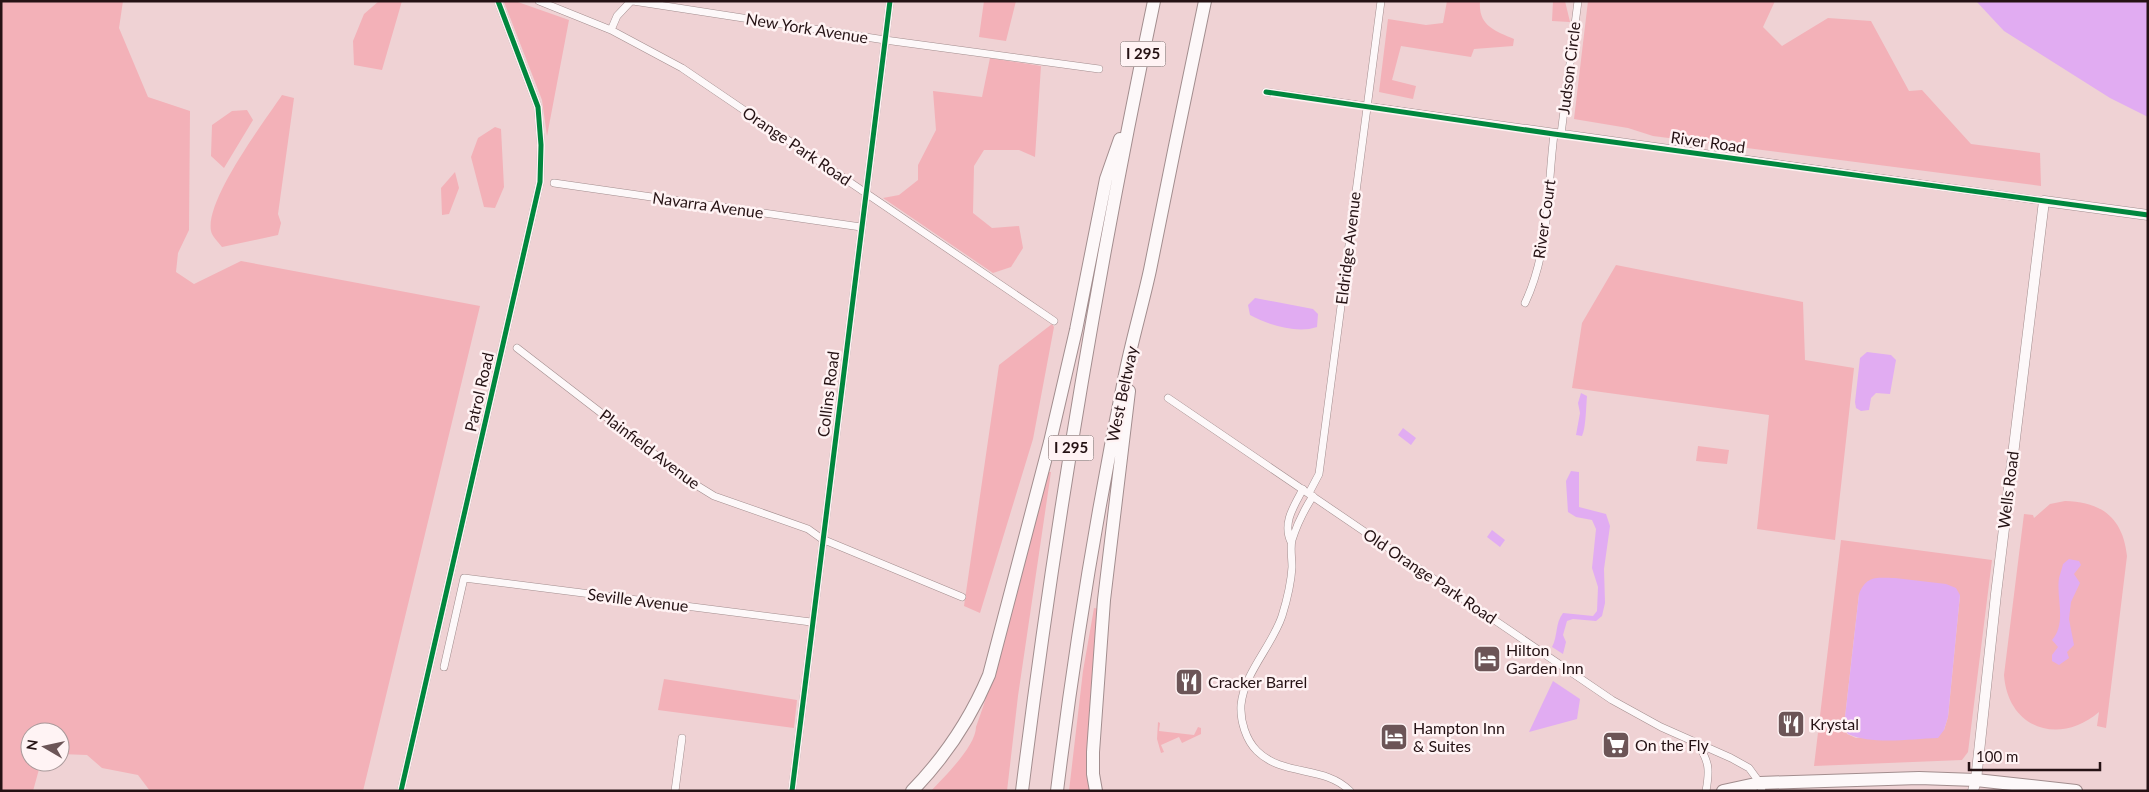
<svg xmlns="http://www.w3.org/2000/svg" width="2149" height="792" font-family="Lato,sans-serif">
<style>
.green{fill:#f3b1b8;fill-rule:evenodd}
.water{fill:#e1acf2}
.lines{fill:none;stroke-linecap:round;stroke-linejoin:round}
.street-casing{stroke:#a28d8e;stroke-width:8}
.secondary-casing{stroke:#a28d8e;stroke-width:11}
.highway-casing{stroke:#a28d8e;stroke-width:14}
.street{stroke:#fdf8f9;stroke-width:7}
.secondary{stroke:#fdf8f9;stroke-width:10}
.highway{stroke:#fdf8f9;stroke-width:12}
.cycleway-casing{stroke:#fff3f4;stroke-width:8}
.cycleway{stroke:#00873e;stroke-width:5}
.labels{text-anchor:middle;stroke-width:5;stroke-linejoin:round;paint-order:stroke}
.shield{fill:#fff3f4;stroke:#665657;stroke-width:1}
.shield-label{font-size:15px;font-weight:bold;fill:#251214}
.street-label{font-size:16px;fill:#251214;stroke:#fff3f4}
.poi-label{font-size:16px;fill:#251214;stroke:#fff3f4;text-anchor:start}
</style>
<rect width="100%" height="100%" fill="#efd2d4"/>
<path class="green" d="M 1,1 L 123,1 L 119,28 L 148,97 L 190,111 L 189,230 L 178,253 L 176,272 L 194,284 L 241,261 L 480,306 L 363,791 L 150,791 L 138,775 L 102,768 L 87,755 L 60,754 L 60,732 L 30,732 L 30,762 L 41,762 L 33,791 L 1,791 Z
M 379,1 L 402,1 L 382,70 L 354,65 L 353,41 L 364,14 Z
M 515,1 L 569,20 L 547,136 L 542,100 L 504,2 Z
M 984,1 L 1016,1 L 1006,41 L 979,37 Z
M 1447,1 L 1480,1 C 1478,26 1495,31 1514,39 L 1513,46 L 1474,49 L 1471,57 L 1401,46 L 1392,80 L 1416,86 L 1413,99 L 1379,92 L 1388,19 L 1426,25 L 1443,23 Z
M 1553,1 L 1565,1 L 1570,22 L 1552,21 Z
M 1588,1 L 1775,1 L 1763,27 L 1782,46 L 1828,18 L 1871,21 L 1909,91 L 1922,90 L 1971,144 L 2040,153 L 2041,186 L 1653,136 L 1628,128 L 1574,119 Z
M 990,58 L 1041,66 L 1035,157 L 1019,150 L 984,150 L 974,166 L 973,213 L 992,228 L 1019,226 L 1023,248 L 1011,267 L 993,273 L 883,198 L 899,195 L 918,180 L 918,165 L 936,130 L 933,91 L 982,97 Z
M 282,95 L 294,98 L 278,214 L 281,223 L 278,235 L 222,247 C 218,242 212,236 211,231 C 205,200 264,122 282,95 Z
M 247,110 L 253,120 L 224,168 L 211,156 L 212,125 L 232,111 Z
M 495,127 L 501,129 L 504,187 L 495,208 L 484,207 L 471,157 L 478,138 Z
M 455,172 L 459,188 L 449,214 L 442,215 L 441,188 Z
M 1616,265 L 1803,302 L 1805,360 L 1854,368 L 1835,540 L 1757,529 L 1769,415 L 1572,388 L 1582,323 Z
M 1052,324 L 1054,327 L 1033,439 L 980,613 L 964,606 L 999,365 Z
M 1698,446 L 1729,450 L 1727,464 L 1696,461 Z
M 1048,472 L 1051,472 L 1018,696 L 1007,791 L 931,791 C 944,777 976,746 976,727 C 1006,644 1026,558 1048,472 Z
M 2065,501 C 2102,502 2123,518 2127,556 L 2106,728 L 2097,726 L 2099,712 C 2059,746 2008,729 2004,675 L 2024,514 L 2033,515 L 2034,518 L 2050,504 Z
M 1841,540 L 1992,560 L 1968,752 L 1962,760 L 1814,766 ZM 1859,594 L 1960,595 L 1948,717 L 1944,730 L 1856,738 L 1847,734 L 1844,726 Z
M 1094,608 L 1100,609 L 1092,791 L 1069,791 L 1083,671 Z
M 664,679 L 797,700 L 794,728 L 658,710 Z
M 1158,722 L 1160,723 L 1159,731 L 1194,735 L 1198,727 L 1201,728 L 1201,734 L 1182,743 L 1179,737 L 1161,745 L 1164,752 L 1161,753 L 1157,739 Z"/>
<path class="water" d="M 1976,1 L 2148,1 L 2148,117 L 2110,98 L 2004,31 Z
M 1255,298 L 1313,309 L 1318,314 L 1317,327 C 1297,334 1268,325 1250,315 L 1248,305 Z
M 1867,352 L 1891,355 L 1896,360 L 1890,394 L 1876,393 L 1871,398 L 1869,410 L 1861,411 L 1856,408 L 1855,402 L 1860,358 Z
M 1581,393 L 1587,396 C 1586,407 1586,428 1582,436 L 1576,435 L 1580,413 L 1578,403 Z
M 1403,428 L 1416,438 L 1411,445 L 1398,435 Z
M 1571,471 L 1579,472 L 1579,507 L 1606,514 L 1610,526 L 1604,569 L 1605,603 L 1602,616 L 1596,621 L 1573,619 L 1567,621 L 1563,635 L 1566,642 L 1563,654 L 1552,647 C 1558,636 1555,623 1563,613 L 1593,616 L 1597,611 L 1598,587 L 1592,568 L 1596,529 L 1592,520 L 1576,517 L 1568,512 L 1566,481 Z
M 1492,530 L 1505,540 L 1500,547 L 1487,537 Z
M 2069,559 L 2079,561 L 2081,565 L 2074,574 L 2080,583 L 2071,602 L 2069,619 L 2074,645 L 2067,652 L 2069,658 L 2059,665 L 2052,661 L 2052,655 L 2058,647 L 2052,640 C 2067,623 2056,598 2059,578 C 2060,575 2062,568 2063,564 Z
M 1895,578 L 1946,584 L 1956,588 L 1960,595 L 1948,717 L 1944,730 L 1938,738 C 1911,739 1872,745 1848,734 L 1844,726 L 1859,594 C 1867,575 1876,578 1895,578 Z
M 1553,681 L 1580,699 L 1577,719 L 1529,732 Z"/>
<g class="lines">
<g class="street-casing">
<path id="street" d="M 539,1 L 611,30 L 682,68 L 1054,321
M 633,1 L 885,40 L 1099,69
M 611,30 L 617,16 L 631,1
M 1266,92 L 2044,201
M 1561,134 L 1578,1
M 554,183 L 861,227
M 1525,303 C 1550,250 1547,190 1554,134
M 517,348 L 688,480 L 714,496 L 808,529 L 822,539 L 962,597
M 1168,398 L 1612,700 L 1661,727 L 1731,758 L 1749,768 L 1760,783 L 1762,791
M 1309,493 L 1319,474 L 1381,1
M 1313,496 C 1304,510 1297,524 1292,540 C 1290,548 1292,559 1292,567 C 1291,584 1287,600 1282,616 C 1272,646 1244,673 1241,705 C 1240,721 1246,740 1257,751 C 1283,777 1325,765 1350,791
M 1291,542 C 1282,523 1294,506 1303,489
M 444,667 L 464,578 L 811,622
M 1698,744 C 1709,762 1710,769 1706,791
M 401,791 L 540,182 L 541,145 L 538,107 L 498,1
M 675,791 L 682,738
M 792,791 L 890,1"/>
</g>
<g class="secondary-casing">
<path id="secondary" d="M 1973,791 L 1976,780 L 1996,594 L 2044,201 L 2148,215"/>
</g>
<g class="highway-casing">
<path id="highway" d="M 912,791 C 946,756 970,720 989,675 L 1050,442 L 1076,330 L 1106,179 L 1120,139
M 1022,791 C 1055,526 1099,262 1154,1
M 1057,791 C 1074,653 1096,516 1124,380 C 1131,343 1142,307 1150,270 C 1168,180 1186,91 1205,1
M 1096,791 L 1093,774 L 1093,752 L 1104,600 L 1129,391
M 1723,791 L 1760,783 L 1919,778 L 1976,780 L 2076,791"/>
</g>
<use href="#street" class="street"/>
<use href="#secondary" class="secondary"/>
<use href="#highway" class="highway"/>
<g class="cycleway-casing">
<path id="cycleway" d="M 1266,92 L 1554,134 L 2148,215
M 401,791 L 540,182 L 541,145 L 538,107 L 498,1
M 792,791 L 890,1"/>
</g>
<use href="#cycleway" class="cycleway"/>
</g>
<defs>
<g id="hotel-square" transform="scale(1.4375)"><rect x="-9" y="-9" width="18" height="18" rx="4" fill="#6c5557" stroke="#fff3f4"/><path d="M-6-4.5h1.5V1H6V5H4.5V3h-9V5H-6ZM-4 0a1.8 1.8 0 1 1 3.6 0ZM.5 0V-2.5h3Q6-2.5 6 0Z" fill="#fff"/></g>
<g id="restaurant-square" transform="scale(1.4375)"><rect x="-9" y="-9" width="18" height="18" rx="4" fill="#6c5557" stroke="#fff3f4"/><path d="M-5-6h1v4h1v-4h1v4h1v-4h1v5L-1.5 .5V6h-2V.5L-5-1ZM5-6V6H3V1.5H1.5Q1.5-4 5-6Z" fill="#fff"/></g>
<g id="supermarket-square" transform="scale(1.4375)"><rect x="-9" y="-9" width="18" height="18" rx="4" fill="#6c5557" stroke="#fff3f4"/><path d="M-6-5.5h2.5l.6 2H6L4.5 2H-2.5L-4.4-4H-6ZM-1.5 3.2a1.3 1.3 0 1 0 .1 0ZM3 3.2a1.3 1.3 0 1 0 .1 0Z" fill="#fff"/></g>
</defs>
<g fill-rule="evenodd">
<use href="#hotel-square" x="1487" y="659"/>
<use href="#restaurant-square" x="1189" y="682"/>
<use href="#restaurant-square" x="1791" y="724"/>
<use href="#hotel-square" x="1394" y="737"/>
<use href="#supermarket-square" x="1616" y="745"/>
</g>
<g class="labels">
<g class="shield">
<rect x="1120.5" y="41.5" width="45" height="25" rx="4"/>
<rect x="1048.5" y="435.5" width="45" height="25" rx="4"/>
</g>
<g class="shield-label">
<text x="1143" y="59">I 295</text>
<text x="1071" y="453">I 295</text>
</g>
<g class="street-label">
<text transform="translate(807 28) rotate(9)" y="6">New York Avenue</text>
<text transform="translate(1569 68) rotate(-83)" y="6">Judson Circle</text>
<text transform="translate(1708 142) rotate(8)" y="6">River Road</text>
<text transform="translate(797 146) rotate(34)" y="6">Orange Park Road</text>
<text transform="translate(708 205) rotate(8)" y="6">Navarra Avenue</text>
<text transform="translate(1544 219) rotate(-82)" y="6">River Court</text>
<text transform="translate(1348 248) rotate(-83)" y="6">Eldridge Avenue</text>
<text transform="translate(479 392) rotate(-77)" y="6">Patrol Road</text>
<text transform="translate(828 394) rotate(-83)" y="6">Collins Road</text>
<text transform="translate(1122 394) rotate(-78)" y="6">West Beltway</text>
<text transform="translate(650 449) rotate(37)" y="6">Plainfield Avenue</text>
<text transform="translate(2008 490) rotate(-83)" y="6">Wells Road</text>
<text transform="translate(1430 576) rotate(34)" y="6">Old Orange Park Road</text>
<text transform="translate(638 600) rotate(7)" y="6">Seville Avenue</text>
</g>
<g class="poi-label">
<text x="1506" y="656">Hilton<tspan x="1506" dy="18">Garden Inn</tspan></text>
<text x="1208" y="688">Cracker Barrel</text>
<text x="1810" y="730">Krystal</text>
<text x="1413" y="734">Hampton Inn<tspan x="1413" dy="18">&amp; Suites</tspan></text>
<text x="1635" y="751">On the Fly</text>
</g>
</g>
<rect width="2149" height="792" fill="none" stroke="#251214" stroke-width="5"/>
<g transform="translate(45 747) rotate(279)"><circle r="24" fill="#fff3f4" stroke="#a8999a"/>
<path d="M0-4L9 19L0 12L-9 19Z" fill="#6c5557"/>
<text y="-8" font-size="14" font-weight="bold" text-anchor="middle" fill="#251214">N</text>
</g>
<path d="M1969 762v8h131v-8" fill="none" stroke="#251214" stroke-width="2.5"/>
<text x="1976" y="762" font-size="15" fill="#251214" stroke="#fff3f4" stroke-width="4" paint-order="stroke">100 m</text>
</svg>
